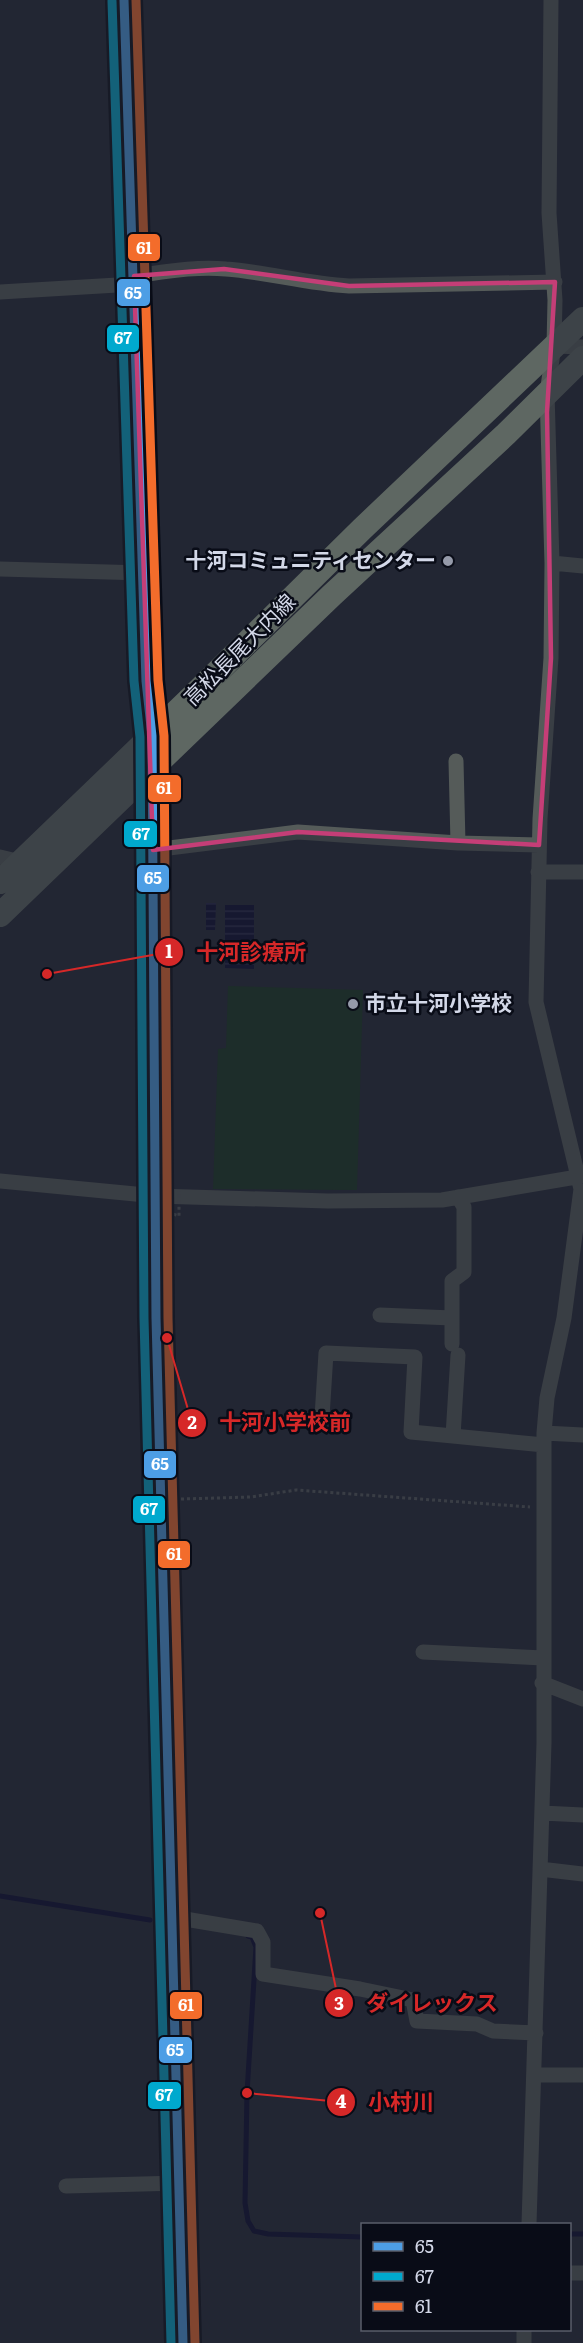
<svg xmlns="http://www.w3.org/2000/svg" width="583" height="2343" font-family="Literata,'Noto Sans JP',serif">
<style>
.pitch{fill:#18361f}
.water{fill:url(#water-rules)}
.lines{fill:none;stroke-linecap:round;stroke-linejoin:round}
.stream{stroke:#07072e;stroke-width:5}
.path{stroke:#565a5c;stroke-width:3;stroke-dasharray:3 3;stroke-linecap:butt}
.minor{stroke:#555b59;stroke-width:15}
.primary{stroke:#5e6762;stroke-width:24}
.path-bridge{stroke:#565a5c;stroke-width:3;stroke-dasharray:3 3;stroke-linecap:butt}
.bus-1-casing{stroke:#090c17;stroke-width:14}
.bus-2-casing{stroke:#090c17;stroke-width:14}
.bus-3-casing{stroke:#090c17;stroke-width:14}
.bus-1{stroke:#4d9ee5;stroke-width:9}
.bus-2{stroke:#00a9ce;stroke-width:9}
.bus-3{stroke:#f36c2b;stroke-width:9}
.marked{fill:none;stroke:#c53e77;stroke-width:4.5;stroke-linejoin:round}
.poi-dot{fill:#959aa9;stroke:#090c17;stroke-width:2}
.labels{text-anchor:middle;stroke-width:5;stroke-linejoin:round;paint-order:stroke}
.poi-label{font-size:21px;font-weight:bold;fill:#d3d8e8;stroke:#090c17;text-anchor:end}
.street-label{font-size:21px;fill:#d3d8e8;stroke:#090c17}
.leader{fill:none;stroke:#d62828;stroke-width:2}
.callout-dot{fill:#d62828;stroke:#090c17;stroke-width:2}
.mark-label{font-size:18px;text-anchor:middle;font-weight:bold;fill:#fff}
.callout-label{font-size:22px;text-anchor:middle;font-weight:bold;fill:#d62828;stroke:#090c17;stroke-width:5;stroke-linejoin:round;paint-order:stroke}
.line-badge{stroke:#090c17;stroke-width:2}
.badge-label{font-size:16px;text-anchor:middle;font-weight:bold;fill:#fff}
</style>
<defs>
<pattern id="water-rules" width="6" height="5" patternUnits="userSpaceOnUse" patternTransform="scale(1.5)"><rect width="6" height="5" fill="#07072e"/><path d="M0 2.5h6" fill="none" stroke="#2a2a4c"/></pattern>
</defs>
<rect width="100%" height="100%" fill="#222633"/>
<path class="pitch" d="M 228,986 L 363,990 L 357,1190 L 213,1189 L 218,1049 L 226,1048 Z"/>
<path class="water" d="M 206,903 L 216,903 L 215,930 L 206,930 Z
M 225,905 L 254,905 L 254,969 L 225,968 Z"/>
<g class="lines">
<path class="stream" d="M 0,1896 L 150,1920
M 248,1936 L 252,1937 L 256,1947 L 247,2093 L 245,2203 L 248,2221 L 254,2231 L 268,2234 L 362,2237
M 570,2234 L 583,2234"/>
<path class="path" d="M 181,1499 L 251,1497 L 296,1490 L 530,1507"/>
<path class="minor" d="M 134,276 C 164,272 195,266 226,269 C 267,272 307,284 349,286 L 555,282
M 0,292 L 134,284
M 554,346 L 583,347
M 552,563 L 583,566
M 0,569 L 144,573
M 456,761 L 458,843
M 153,850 L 298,832 L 458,843 L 539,845
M 0,857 L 21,862
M 538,872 L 583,872
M 0,1181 L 156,1196 L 328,1201 L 442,1200 L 583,1176
M 380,1315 L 452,1318
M 452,1344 L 452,1281 L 464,1272 L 464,1207 L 458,1197
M 322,1417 L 326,1353 L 415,1357 L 411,1432 L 453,1436 L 458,1355
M 544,1433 L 583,1435
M 453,1436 L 544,1445
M 423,1652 L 543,1658
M 542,1683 L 583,1699
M 542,1813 L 583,1815
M 540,1869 L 583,1874
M 173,1917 L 257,1931 L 263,1942 L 263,1974 L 360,1989 L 413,2000 L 417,2021 L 477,2024 L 493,2031 L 536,2033
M 534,2075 L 583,2075
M 66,2186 L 180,2183
M 529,2224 L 544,1743 L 544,1433 L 547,1398 L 564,1318 L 581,1189 L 536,1002 L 540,819 L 551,658 L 552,563 L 547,393 L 554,346 L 555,300 L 549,213 L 551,0
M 570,2273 L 583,2273
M 524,2343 L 524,2330"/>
<path class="primary" d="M 124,0 L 127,49 L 146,681 L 152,736 L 156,1318 L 183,2343
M 0,882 L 194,695 L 362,529 L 583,319
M 0,915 L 332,595 L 506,434 L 583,358"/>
<path class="path-bridge" d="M 145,1205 L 179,1216 L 179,1191"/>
<g class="bus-1-casing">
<path id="bus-1" d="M 124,0 L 146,681 L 152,736 L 156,1318 L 183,2343"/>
</g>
<g class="bus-2-casing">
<path id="bus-2" d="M 112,1 L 134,681 L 140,737 L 144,1318 L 171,2343"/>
</g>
<g class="bus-3-casing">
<path id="bus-3" d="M 136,0 L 158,680 L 164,736 L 168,1318 L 195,2343"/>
</g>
<use href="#bus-1" class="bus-1"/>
<use href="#bus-2" class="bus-2"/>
<use href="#bus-3" class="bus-3"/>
</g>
<path d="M0 0H583V2343H0ZM 224,269 L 349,286 L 555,282 L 547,412 L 551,658 L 539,845 L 298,832 L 153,850 L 134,276 Z" fill="#222633" fill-opacity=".55" fill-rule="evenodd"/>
<path class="marked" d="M 224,269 L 349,286 L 555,282 L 547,412 L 551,658 L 539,845 L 298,832 L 153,850 L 134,276 Z"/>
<g class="poi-dot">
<circle cx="448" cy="561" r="6"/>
<circle cx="353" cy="1004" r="6"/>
</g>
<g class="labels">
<g class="poi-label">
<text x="436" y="568">十河コミュニティセンター</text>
<text x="365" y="1011" text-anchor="start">市立十河小学校</text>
</g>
<g class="street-label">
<text transform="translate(240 650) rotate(-45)" y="7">高松長尾大内線</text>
</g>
</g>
<path class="leader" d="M47 974L169 952M167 1338L192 1423M320 1913L339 2003M247 2093L341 2102"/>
<g class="callout-dot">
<circle cx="47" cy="974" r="6"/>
<circle cx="167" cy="1338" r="6"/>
<circle cx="320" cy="1913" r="6"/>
<circle cx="247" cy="2093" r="6"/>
<circle cx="169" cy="952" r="15"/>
<circle cx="192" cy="1423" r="15"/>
<circle cx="339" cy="2003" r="15"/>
<circle cx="341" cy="2102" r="15"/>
</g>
<g class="mark-label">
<text x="169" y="958">1</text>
<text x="192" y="1429">2</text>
<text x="339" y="2010">3</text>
<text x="341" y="2108">4</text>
</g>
<g class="callout-label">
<text x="251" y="960">十河診療所</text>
<text x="285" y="1430">十河小学校前</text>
<text x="432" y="2011">ダイレックス</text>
<text x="401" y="2110">小村川</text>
</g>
<g class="line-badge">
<rect x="127" y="233" width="34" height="29" rx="6" fill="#f36c2b"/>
<rect x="116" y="278" width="35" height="29" rx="6" fill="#4d9ee5"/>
<rect x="106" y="324" width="34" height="29" rx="6" fill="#00a9ce"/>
<rect x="147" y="774" width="35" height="29" rx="6" fill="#f36c2b"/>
<rect x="123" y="820" width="35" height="28" rx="6" fill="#00a9ce"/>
<rect x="136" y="864" width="34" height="29" rx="6" fill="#4d9ee5"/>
<rect x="143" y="1450" width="34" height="29" rx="6" fill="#4d9ee5"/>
<rect x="132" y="1495" width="34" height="29" rx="6" fill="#00a9ce"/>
<rect x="157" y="1540" width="34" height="29" rx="6" fill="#f36c2b"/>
<rect x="169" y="1991" width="34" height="29" rx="6" fill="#f36c2b"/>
<rect x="158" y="2036" width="35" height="28" rx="6" fill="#4d9ee5"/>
<rect x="147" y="2081" width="35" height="29" rx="6" fill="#00a9ce"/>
</g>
<g class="badge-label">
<text x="144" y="254">61</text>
<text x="133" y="299">65</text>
<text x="123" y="344">67</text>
<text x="164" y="794">61</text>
<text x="141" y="840">67</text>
<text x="153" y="884">65</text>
<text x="160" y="1470">65</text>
<text x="149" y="1515">67</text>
<text x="174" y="1560">61</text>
<text x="186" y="2011">61</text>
<text x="175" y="2056">65</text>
<text x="164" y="2101">67</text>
</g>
<rect x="361" y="2223" width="210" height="108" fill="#090c17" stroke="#5a5e6b" stroke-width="1.5"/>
<rect x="373" y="2242" width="30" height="9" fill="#4d9ee5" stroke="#5a5e6b" stroke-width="1.5"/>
<text x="415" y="2253" font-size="18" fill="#d3d8e8">65</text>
<rect x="373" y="2272" width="30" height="9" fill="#00a9ce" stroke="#5a5e6b" stroke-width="1.5"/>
<text x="415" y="2283" font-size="18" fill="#d3d8e8">67</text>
<rect x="373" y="2302" width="30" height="9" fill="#f36c2b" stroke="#5a5e6b" stroke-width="1.5"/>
<text x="415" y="2313" font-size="18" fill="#d3d8e8">61</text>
</svg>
